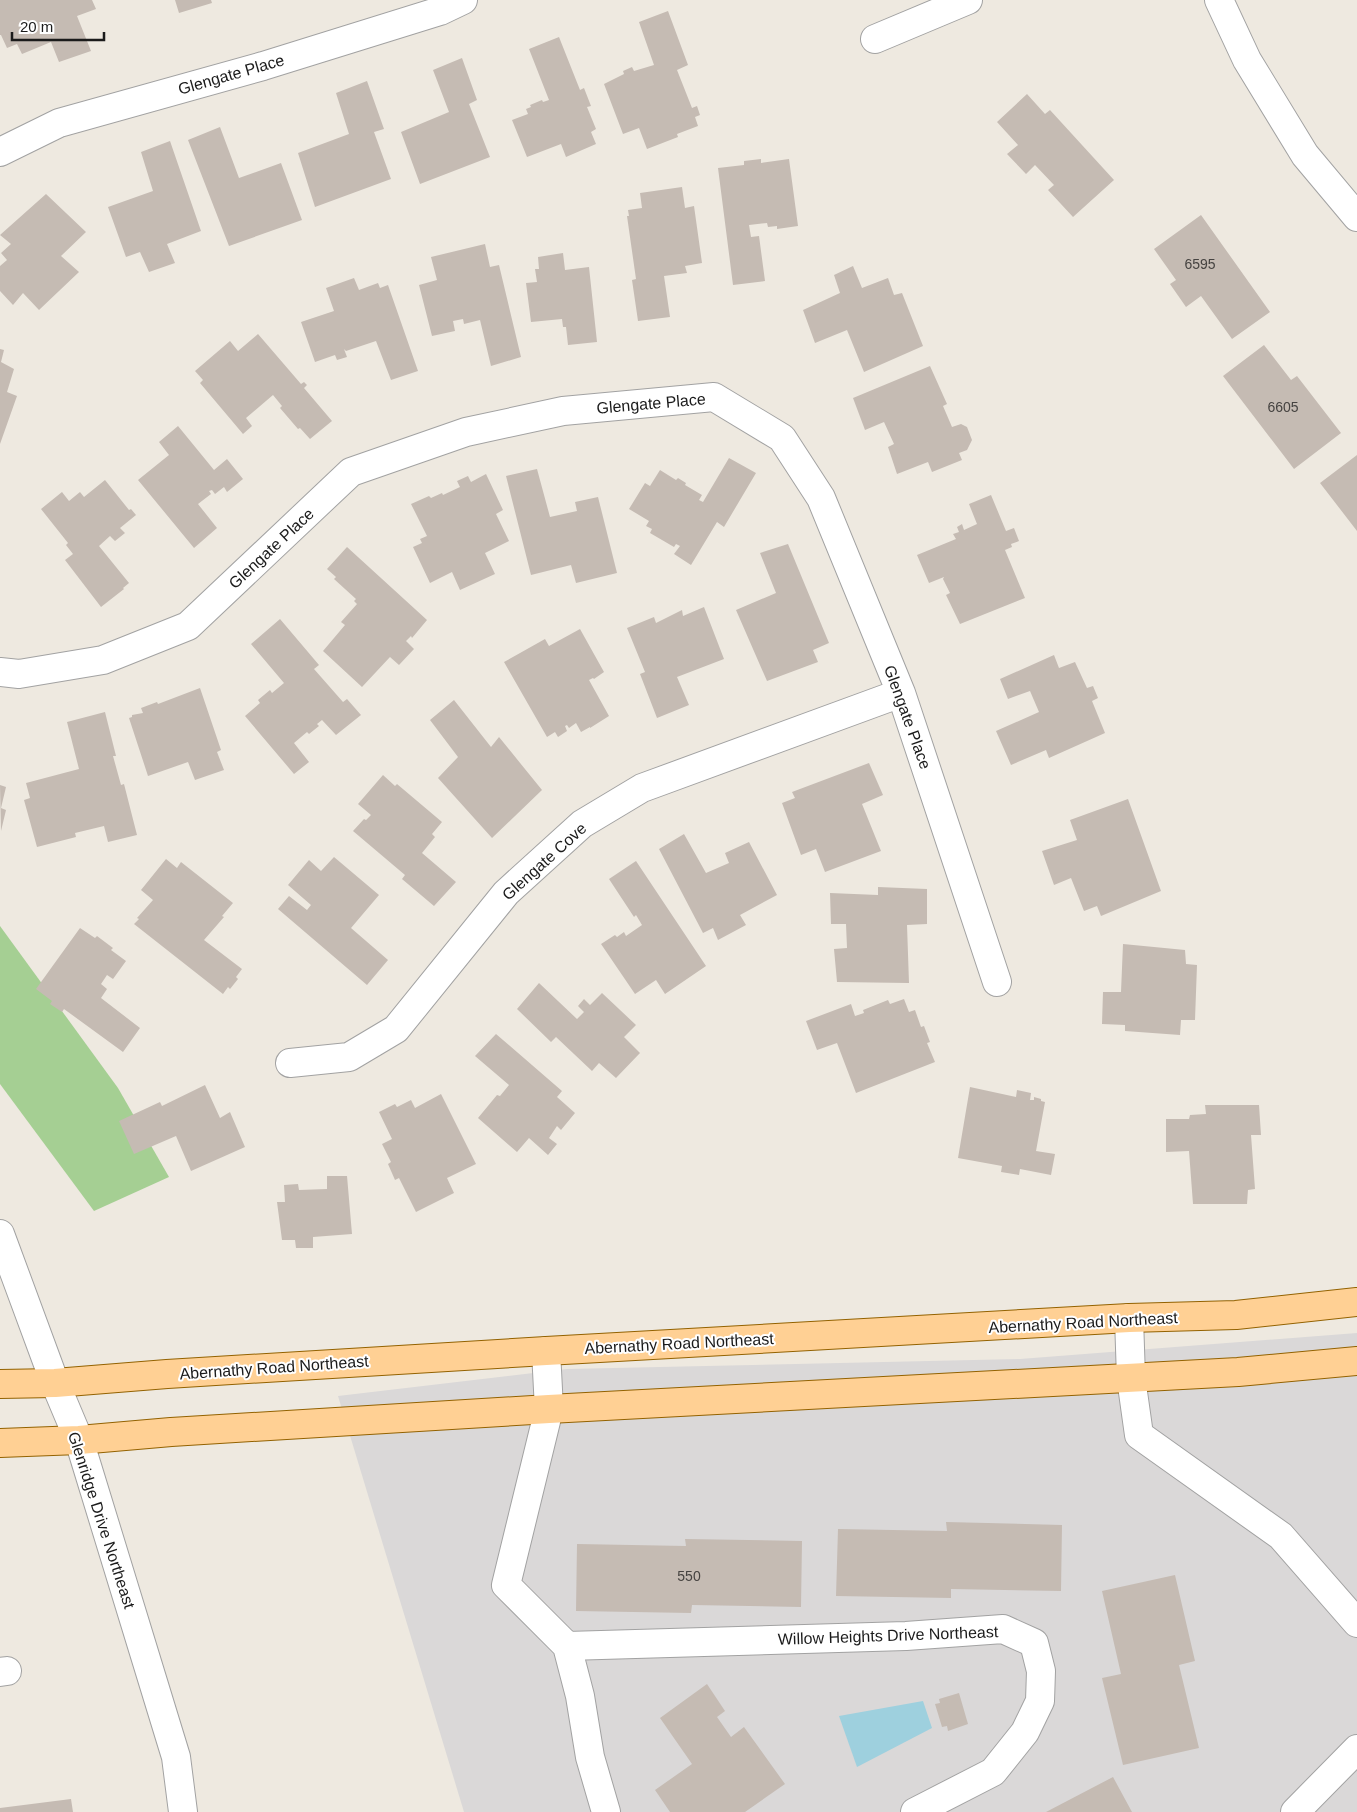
<svg xmlns="http://www.w3.org/2000/svg" width="1357" height="1812" font-family="Arial,sans-serif">
<style>
.residential{fill:#dad8d8}
.forest{fill:#a5cf93}
.water{fill:#9ed0de}
.building{fill:#c5bbb3}
.lines{fill:none;stroke-linecap:round;stroke-linejoin:round}
.minor-casing{stroke:#a2a2a2;stroke-width:30}
.major-casing{stroke:#936200;stroke-width:30}
.minor{stroke:#fff;stroke-width:28}
.major{stroke:#ffd094;stroke-width:28}
.labels{text-anchor:middle;stroke-width:4;stroke-linejoin:round;paint-order:stroke}
.number-label{font-size:14px;fill:#464341}
.street-label{font-size:16px;fill:#1b1b1b;stroke:#fff}
</style>
<rect width="100%" height="100%" fill="#eee9e0"/>
<path class="residential" d="M 1357,1333 L 1357,1812 L 464,1812 L 338,1396 L 567,1369 L 1020,1359 Z"/>
<path class="forest" d="M 0,926 L 118,1088 L 169,1177 L 94,1211 L 0,1084 Z"/>
<path class="water" d="M 923,1701 L 932,1728 L 857,1767 L 839,1716 Z"/>
<path class="building" d="M 0,0 L 92,0 L 96,9 L 77,16 L 91,51 L 59,62 L 51,42 L 22,54 L 17,44 L 7,48 L 1,35 L 0,35 Z
M 175,0 L 211,0 L 212,3 L 179,13 Z
M 668,11 L 688,65 L 677,70 L 692,108 L 697,106 L 700,115 L 695,117 L 698,126 L 677,134 L 678,137 L 647,149 L 639,128 L 623,134 L 604,84 L 624,74 L 623,71 L 632,67 L 634,71 L 654,65 L 639,22 Z
M 559,37 L 580,90 L 584,88 L 591,106 L 587,107 L 596,129 L 591,132 L 596,144 L 566,157 L 561,144 L 527,157 L 512,120 L 528,114 L 526,109 L 531,107 L 530,105 L 542,100 L 543,102 L 549,100 L 529,49 Z
M 462,58 L 477,100 L 469,104 L 490,157 L 420,184 L 401,132 L 449,112 L 433,70 Z
M 367,81 L 384,129 L 374,132 L 391,179 L 315,207 L 298,153 L 349,134 L 336,93 Z
M 1027,94 L 1045,114 L 1050,110 L 1114,180 L 1073,217 L 1048,190 L 1054,185 L 1035,165 L 1026,174 L 1007,154 L 1018,145 L 997,122 Z
M 220,127 L 239,178 L 281,163 L 302,220 L 229,246 L 188,140 Z
M 170,141 L 201,231 L 167,244 L 175,263 L 149,272 L 140,252 L 126,257 L 108,207 L 153,191 L 141,152 Z
M 761,159 L 761,163 L 789,159 L 798,226 L 777,229 L 777,226 L 768,227 L 767,223 L 749,225 L 751,237 L 759,236 L 765,281 L 733,285 L 718,168 L 744,165 L 744,161 Z
M 682,187 L 685,208 L 694,206 L 702,263 L 685,266 L 687,273 L 664,276 L 670,317 L 638,321 L 632,280 L 636,279 L 627,216 L 629,216 L 628,210 L 642,208 L 640,193 Z
M 46,194 L 86,232 L 61,256 L 79,272 L 39,310 L 23,293 L 13,305 L 0,291 L 0,266 L 7,260 L 1,253 L 11,244 L 0,235 Z
M 1201,215 L 1270,312 L 1232,339 L 1201,296 L 1186,307 L 1170,284 L 1176,280 L 1154,249 Z
M 485,244 L 490,267 L 499,265 L 521,357 L 491,366 L 480,320 L 464,324 L 463,319 L 453,321 L 455,331 L 432,336 L 419,285 L 437,280 L 431,257 Z
M 563,253 L 565,270 L 589,267 L 597,342 L 568,345 L 566,327 L 563,327 L 562,319 L 531,322 L 526,283 L 537,282 L 535,269 L 539,269 L 538,257 Z
M 853,266 L 862,288 L 888,278 L 894,295 L 902,293 L 923,346 L 864,372 L 847,330 L 815,343 L 803,310 L 840,293 L 834,275 Z
M 354,278 L 359,290 L 378,283 L 380,288 L 388,285 L 418,371 L 391,380 L 376,341 L 346,351 L 344,349 L 347,357 L 337,360 L 335,355 L 315,362 L 301,322 L 334,311 L 326,288 Z
M 258,334 L 301,384 L 304,382 L 307,385 L 304,388 L 332,421 L 310,439 L 300,428 L 298,429 L 280,408 L 282,406 L 273,395 L 246,418 L 252,426 L 243,434 L 200,383 L 203,380 L 195,371 L 230,341 L 238,351 Z
M 1264,345 L 1291,380 L 1297,376 L 1341,433 L 1294,469 L 1223,376 Z
M 0,349 L 4,350 L 1,362 L 14,369 L 7,392 L 17,396 L 0,444 Z
M 930,366 L 947,404 L 943,406 L 952,427 L 961,424 L 967,427 L 972,440 L 967,450 L 959,453 L 962,460 L 932,472 L 928,462 L 897,474 L 888,447 L 894,444 L 884,422 L 865,430 L 853,398 Z
M 178,426 L 214,470 L 227,459 L 243,479 L 227,492 L 224,487 L 215,494 L 212,490 L 209,491 L 211,494 L 198,504 L 217,528 L 194,548 L 138,480 L 169,455 L 159,442 Z
M 1357,455 L 1357,531 L 1320,483 Z
M 729,458 L 756,473 L 724,527 L 717,522 L 691,565 L 674,554 L 680,546 L 676,544 L 674,547 L 650,533 L 652,529 L 646,526 L 649,521 L 629,509 L 645,483 L 650,486 L 660,470 L 676,480 L 678,478 L 686,483 L 685,485 L 702,495 L 699,500 L 703,502 Z
M 537,469 L 550,517 L 577,511 L 575,502 L 598,497 L 617,573 L 576,583 L 571,565 L 531,575 L 506,476 Z
M 486,474 L 503,510 L 496,514 L 509,541 L 485,553 L 495,574 L 460,590 L 452,572 L 430,583 L 413,547 L 422,543 L 420,539 L 427,536 L 411,504 L 429,496 L 431,498 L 442,493 L 443,495 L 460,487 L 457,481 L 468,476 L 471,482 Z
M 105,480 L 129,510 L 131,509 L 136,515 L 120,528 L 125,533 L 115,541 L 110,536 L 99,546 L 129,583 L 123,588 L 124,589 L 101,607 L 65,560 L 73,554 L 66,545 L 68,543 L 41,509 L 62,492 L 69,501 L 80,492 L 84,497 Z
M 991,495 L 1006,531 L 1014,528 L 1019,541 L 1011,544 L 1012,547 L 1005,550 L 1025,598 L 960,624 L 946,595 L 950,593 L 943,579 L 944,577 L 929,583 L 917,555 L 956,539 L 953,534 L 959,532 L 957,527 L 962,524 L 964,530 L 977,524 L 969,504 Z
M 788,544 L 829,643 L 813,650 L 818,662 L 767,681 L 736,610 L 776,593 L 760,553 Z
M 347,547 L 427,620 L 412,638 L 411,636 L 406,641 L 414,649 L 399,665 L 390,657 L 362,687 L 323,651 L 345,625 L 341,622 L 357,604 L 354,601 L 356,599 L 334,579 L 336,577 L 327,569 Z
M 704,607 L 724,659 L 677,677 L 689,705 L 657,718 L 640,674 L 645,672 L 627,628 L 654,617 L 656,623 L 682,610 L 683,616 Z
M 280,619 L 319,665 L 314,669 L 343,702 L 347,699 L 361,715 L 336,735 L 322,720 L 317,724 L 319,726 L 309,734 L 307,732 L 294,743 L 309,762 L 294,774 L 245,716 L 260,703 L 258,700 L 270,690 L 272,693 L 284,683 L 251,644 Z
M 580,629 L 604,672 L 594,679 L 593,678 L 589,680 L 609,716 L 590,728 L 590,727 L 581,732 L 576,723 L 569,728 L 567,725 L 565,726 L 567,731 L 558,737 L 555,732 L 547,737 L 504,662 L 545,639 L 549,646 Z
M 1054,655 L 1059,668 L 1075,662 L 1087,688 L 1093,686 L 1098,698 L 1092,701 L 1105,733 L 1049,758 L 1046,750 L 1011,765 L 996,731 L 1039,712 L 1030,691 L 1008,699 L 1000,679 Z
M 200,688 L 221,750 L 217,752 L 224,770 L 195,780 L 188,762 L 148,776 L 129,718 L 132,717 L 132,715 L 143,713 L 141,708 L 157,702 L 158,704 Z
M 454,700 L 491,747 L 499,737 L 542,790 L 492,838 L 438,778 L 458,757 L 430,720 Z
M 105,712 L 116,756 L 113,756 L 121,785 L 124,784 L 137,835 L 108,842 L 104,826 L 75,833 L 76,837 L 37,847 L 24,800 L 30,798 L 26,783 L 79,769 L 67,722 Z
M 869,763 L 883,795 L 862,804 L 881,851 L 825,872 L 816,849 L 801,855 L 782,803 L 795,798 L 792,792 Z
M 383,775 L 395,786 L 397,784 L 442,822 L 432,834 L 435,837 L 422,853 L 456,882 L 434,906 L 402,879 L 405,875 L 353,831 L 364,819 L 366,820 L 371,815 L 358,804 Z
M 0,785 L 6,787 L 1,808 L 6,810 L 1,831 Z
M 1128,799 L 1161,891 L 1101,916 L 1097,906 L 1084,911 L 1071,878 L 1054,885 L 1042,851 L 1077,840 L 1070,820 Z
M 684,834 L 706,873 L 729,863 L 725,853 L 749,842 L 777,895 L 740,915 L 746,925 L 718,940 L 713,928 L 703,933 L 659,849 Z
M 334,857 L 379,895 L 351,928 L 388,960 L 367,985 L 278,909 L 289,896 L 307,910 L 311,905 L 288,885 L 309,860 L 321,871 Z
M 166,859 L 177,868 L 181,862 L 233,903 L 222,916 L 224,917 L 204,940 L 242,969 L 236,977 L 238,979 L 230,989 L 228,987 L 223,994 L 134,924 L 139,919 L 137,918 L 153,900 L 141,890 Z
M 636,861 L 706,966 L 665,994 L 656,980 L 635,994 L 601,944 L 615,935 L 617,937 L 624,932 L 626,936 L 642,925 L 636,915 L 634,917 L 609,879 Z
M 878,887 L 927,889 L 927,924 L 907,925 L 909,983 L 837,982 L 834,949 L 847,948 L 846,924 L 831,924 L 830,893 L 878,895 Z
M 80,928 L 95,938 L 97,936 L 113,948 L 111,950 L 126,961 L 113,979 L 107,975 L 101,984 L 107,989 L 101,998 L 140,1028 L 123,1052 L 64,1009 L 62,1012 L 50,1004 L 52,1001 L 36,989 Z
M 1123,944 L 1185,950 L 1186,964 L 1197,965 L 1195,1020 L 1181,1020 L 1180,1035 L 1125,1031 L 1125,1025 L 1102,1024 L 1103,992 L 1121,992 Z
M 539,983 L 577,1019 L 584,1012 L 578,1006 L 584,999 L 590,1005 L 602,993 L 636,1025 L 624,1037 L 640,1053 L 616,1078 L 599,1063 L 592,1071 L 556,1037 L 551,1042 L 517,1009 Z
M 904,999 L 909,1012 L 915,1010 L 921,1027 L 924,1026 L 930,1042 L 927,1043 L 935,1062 L 856,1093 L 837,1043 L 817,1050 L 806,1021 L 851,1004 L 855,1016 L 864,1013 L 863,1010 L 888,1000 L 890,1004 Z
M 496,1034 L 562,1091 L 557,1097 L 575,1113 L 561,1130 L 557,1126 L 549,1138 L 557,1144 L 548,1155 L 529,1138 L 517,1152 L 478,1118 L 497,1095 L 500,1096 L 509,1085 L 475,1056 Z
M 205,1085 L 220,1118 L 230,1112 L 245,1147 L 191,1171 L 176,1136 L 134,1154 L 119,1121 L 160,1102 L 162,1106 Z
M 970,1087 L 1016,1097 L 1017,1090 L 1031,1093 L 1030,1100 L 1034,1100 L 1034,1097 L 1041,1099 L 1041,1101 L 1045,1102 L 1036,1151 L 1055,1154 L 1051,1175 L 1020,1169 L 1019,1175 L 1001,1172 L 1002,1166 L 958,1158 Z
M 441,1094 L 476,1164 L 447,1178 L 454,1193 L 416,1212 L 399,1178 L 395,1180 L 388,1164 L 391,1162 L 382,1144 L 392,1139 L 379,1112 L 395,1104 L 397,1107 L 411,1100 L 415,1108 Z
M 1205,1105 L 1259,1105 L 1261,1135 L 1251,1135 L 1255,1189 L 1248,1190 L 1247,1204 L 1193,1204 L 1189,1151 L 1166,1152 L 1166,1119 L 1189,1119 L 1190,1115 L 1206,1114 Z
M 327,1176 L 347,1176 L 352,1234 L 313,1237 L 313,1248 L 296,1248 L 295,1240 L 282,1240 L 277,1202 L 285,1202 L 284,1185 L 298,1184 L 299,1190 L 327,1189 Z
M 946,1522 L 1062,1525 L 1061,1591 L 951,1589 L 951,1598 L 836,1596 L 838,1529 L 947,1531 Z
M 685,1539 L 802,1541 L 801,1607 L 692,1605 L 691,1613 L 576,1611 L 577,1544 L 686,1546 Z
M 1175,1575 L 1195,1661 L 1179,1665 L 1199,1748 L 1123,1765 L 1102,1678 L 1121,1674 L 1102,1591 Z
M 707,1684 L 725,1711 L 717,1717 L 731,1737 L 744,1727 L 785,1784 L 745,1812 L 670,1812 L 655,1790 L 692,1764 L 660,1718 Z
M 959,1693 L 968,1724 L 948,1731 L 947,1726 L 942,1727 L 935,1704 L 940,1703 L 939,1699 Z
M 1113,1777 L 1132,1812 L 1046,1812 Z
M 71,1799 L 73,1812 L 0,1812 L 0,1808 Z"/>
<g class="lines">
<g class="minor-casing">
<path id="minor" d="M 1219,0 L 1247,60 L 1305,155 L 1357,217
M 875,39 L 968,0
M 0,152 L 59,123 L 263,66 L 440,11 L 463,0
M 0,672 L 19,674 L 103,660 L 188,626 L 351,472 L 466,432 L 563,411 L 714,397 L 782,438 L 821,498 L 901,693 L 997,982
M 290,1063 L 349,1057 L 396,1029 L 506,893 L 582,824 L 642,788 L 901,693
M 0,1234 L 55,1383 L 79,1440 L 176,1757 L 183,1812
M 1129,1318 L 1131,1378 L 1139,1435 L 1281,1536 L 1357,1623
M 546,1351 L 549,1409 L 506,1585 L 567,1646 L 580,1696 L 590,1757 L 606,1812
M 567,1646 L 906,1636 L 1003,1629 L 1034,1643 L 1041,1671 L 1040,1701 L 1025,1732 L 993,1772 L 915,1812
M 0,1672 L 7,1671
M 1295,1812 L 1357,1749"/>
</g>
<g class="major-casing">
<path id="major" d="M 0,1384 L 55,1383 L 167,1374 L 546,1351 L 1129,1318 L 1236,1315 L 1357,1302
M 0,1443 L 79,1440 L 171,1432 L 549,1409 L 1238,1372 L 1357,1361"/>
</g>
<use href="#minor" class="minor"/>
<use href="#major" class="major"/>
</g>
<g class="labels">
<g class="number-label">
<text x="1200" y="269">6595</text>
<text x="1283" y="412">6605</text>
<text x="689" y="1581">550</text>
</g>
<g class="street-label">
<text transform="translate(231 74) rotate(-16)" y="6">Glengate Place</text>
<text transform="translate(651 403) rotate(-5)" y="6">Glengate Place</text>
<text transform="translate(271 548) rotate(-43)" y="6">Glengate Place</text>
<text transform="translate(908 717) rotate(70)" y="6">Glengate Place</text>
<text transform="translate(544 861) rotate(-42)" y="6">Glengate Cove</text>
<text transform="translate(1083 1322) rotate(-3)" y="6">Abernathy Road Northeast</text>
<text transform="translate(679 1343) rotate(-3)" y="6">Abernathy Road Northeast</text>
<text transform="translate(274 1367) rotate(-4)" y="6">Abernathy Road Northeast</text>
<text transform="translate(102 1520) rotate(72)" y="6">Glenridge Drive Northeast</text>
<text transform="translate(888 1635) rotate(-2)" y="6">Willow Heights Drive Northeast</text>
</g>
</g>
<path d="M12 32v8h92v-8" fill="none" stroke="#1b1b1b" stroke-width="2.5"/>
<text x="20" y="32" font-size="15" fill="#1b1b1b" stroke="#ffffff" stroke-width="4" paint-order="stroke">20 m</text>
</svg>
